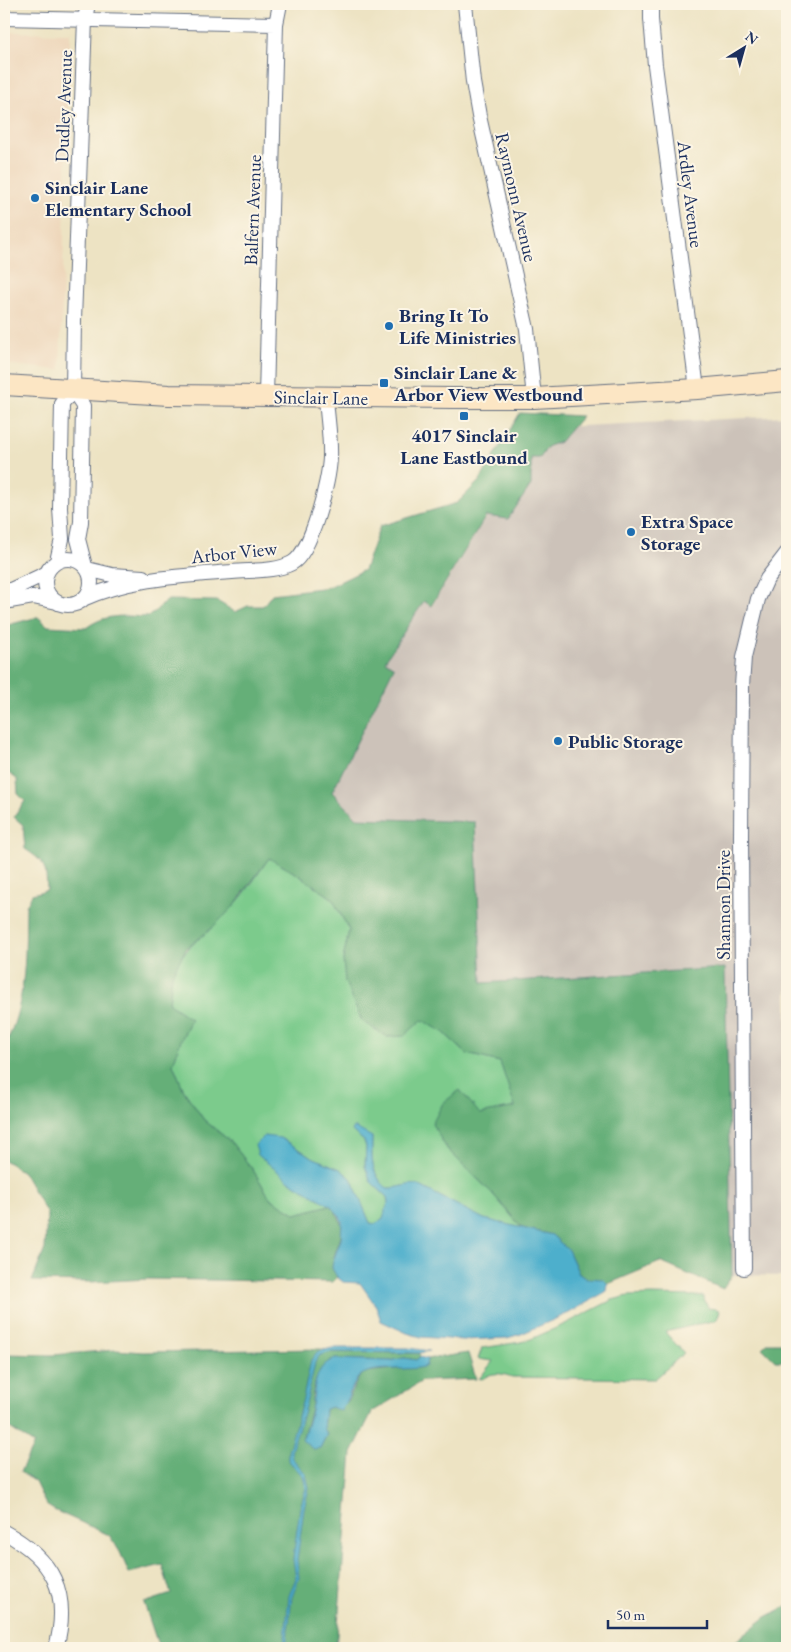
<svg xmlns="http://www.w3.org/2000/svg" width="791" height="1652" font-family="'EB Garamond',serif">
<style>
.built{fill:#eed7bb}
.industrial{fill:#ccc2b9}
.green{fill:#7ccb8c;stroke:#4c7d75}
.forest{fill:#65af78;stroke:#406f6b}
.water{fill:#4dafcc;stroke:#346f95}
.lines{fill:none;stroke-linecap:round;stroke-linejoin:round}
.street-casing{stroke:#646e81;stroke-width:16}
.secondary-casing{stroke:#646e81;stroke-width:22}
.street{stroke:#fff;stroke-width:14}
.secondary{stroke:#fce6c4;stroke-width:20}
.poi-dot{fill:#1f6fb2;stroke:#fcf5e5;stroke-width:2}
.labels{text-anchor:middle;stroke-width:4;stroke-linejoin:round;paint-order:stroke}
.street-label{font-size:19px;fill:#1b2f5e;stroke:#fcf5e5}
.poi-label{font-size:19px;font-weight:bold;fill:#1b2f5e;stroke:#fcf5e5;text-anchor:start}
</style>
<rect width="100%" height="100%" fill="#fcf5e5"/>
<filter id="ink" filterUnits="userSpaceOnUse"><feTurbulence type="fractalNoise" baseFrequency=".02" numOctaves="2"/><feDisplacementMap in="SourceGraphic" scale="10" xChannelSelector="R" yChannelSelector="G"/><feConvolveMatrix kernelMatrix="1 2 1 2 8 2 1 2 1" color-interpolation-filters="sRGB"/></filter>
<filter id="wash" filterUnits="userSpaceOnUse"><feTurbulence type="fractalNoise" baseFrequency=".0096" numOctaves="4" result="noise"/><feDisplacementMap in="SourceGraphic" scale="20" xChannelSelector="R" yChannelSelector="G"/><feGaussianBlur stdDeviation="1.12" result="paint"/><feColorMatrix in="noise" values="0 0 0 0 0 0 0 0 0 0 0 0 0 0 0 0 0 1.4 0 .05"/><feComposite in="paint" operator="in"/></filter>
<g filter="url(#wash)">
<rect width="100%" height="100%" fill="#ede3c3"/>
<path class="built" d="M 4,32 L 70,33 L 60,370 L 4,364 Z"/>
<path class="industrial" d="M 787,416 L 787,1276 L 732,1275 L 725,968 L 482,983 L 475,822 L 357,818 L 332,792 L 394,668 L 385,661 L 424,601 L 432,606 L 540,428 Z"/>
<path class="green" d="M 269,858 L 297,874 L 332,898 L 349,930 L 343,960 L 355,1005 L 362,1021 L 388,1037 L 404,1036 L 422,1019 L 443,1032 L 467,1054 L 500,1062 L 516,1107 L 433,1124 L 447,1149 L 492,1193 L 522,1228 L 484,1219 L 418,1185 C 406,1183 401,1188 391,1188 C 386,1189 384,1185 381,1182 C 370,1167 372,1155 372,1137 L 352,1131 L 364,1141 L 366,1147 L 365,1166 L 371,1182 L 387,1197 L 388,1203 L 383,1218 L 376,1224 L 370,1223 L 351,1178 L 340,1169 L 314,1158 L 280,1138 L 288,1180 L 330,1205 L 296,1214 L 270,1198 L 253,1170 L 231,1142 L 204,1120 L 184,1091 L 173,1064 L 181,1040 L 191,1019 L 169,1004 C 170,995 170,985 171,977 C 176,952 215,927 232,908 C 246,893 257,875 269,858 Z
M 651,1295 L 703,1296 L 708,1308 L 717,1309 L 720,1311 L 717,1319 L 713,1321 L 665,1332 L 684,1353 L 655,1379 L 512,1377 C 504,1374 495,1372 487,1376 C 480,1380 487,1378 479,1379 L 493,1361 L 478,1359 L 482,1348 L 521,1342 L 531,1339 L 565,1324 L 612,1300 L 628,1296 Z"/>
<path class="forest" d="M 520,413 L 582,416 L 560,442 L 548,446 L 540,458 L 531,458 L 531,485 L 508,519 L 486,516 L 431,606 L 424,601 L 385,661 L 394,667 L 332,792 L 357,818 L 475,822 L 482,983 L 725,968 L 732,1275 L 723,1289 L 660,1262 L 608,1284 L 585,1278 L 579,1274 L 568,1250 L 552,1235 L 522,1228 L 492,1193 L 447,1149 L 432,1124 L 443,1103 L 460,1090 L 480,1114 L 515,1107 L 500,1062 L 467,1054 L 443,1032 L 422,1020 L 404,1036 L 387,1037 L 362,1021 L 345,982 L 343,960 L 349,930 L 332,898 L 297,874 L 269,858 L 233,907 L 211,929 L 186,949 L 172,974 L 169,1004 L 191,1019 L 181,1040 L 173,1064 L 184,1091 L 204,1120 L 231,1142 L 253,1170 L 270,1198 L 296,1214 L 330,1205 C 360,1237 322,1249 337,1277 L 333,1282 L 148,1279 L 91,1282 L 32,1281 L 45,1249 L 47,1214 L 23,1172 L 4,1160 L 4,1041 L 8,1039 C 27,997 25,951 26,906 L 32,894 L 47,890 C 46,866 45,862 25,849 L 23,825 L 14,817 L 25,801 L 18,794 L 17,779 L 4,770 L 4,626 L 38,617 L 48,626 L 86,628 C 106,613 124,616 148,617 L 168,600 L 217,601 L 235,612 L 248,606 L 263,606 L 272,594 L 329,587 L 364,570 L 380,526 L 457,503 L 480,480 Z
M 767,1343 L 787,1343 L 787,1361 L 775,1361 L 762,1348 Z
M 321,1349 L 332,1352 L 419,1353 L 420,1357 L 416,1360 L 404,1358 L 390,1361 L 336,1359 L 316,1379 L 312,1395 L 312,1405 L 302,1440 L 320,1448 L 327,1434 L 323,1429 L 325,1409 L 348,1400 L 358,1379 L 365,1372 L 426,1366 L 427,1359 L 468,1353 L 476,1379 L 422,1381 L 372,1412 L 352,1453 L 336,1648 L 159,1648 L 144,1603 L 171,1594 L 162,1565 L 129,1573 L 120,1552 L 109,1535 L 54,1510 L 46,1505 L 35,1482 L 20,1472 L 34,1444 L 4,1424 L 4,1354 L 52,1355 L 116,1350 L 143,1352 Z
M 787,1606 L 787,1648 L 727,1648 L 766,1617 Z"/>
<path class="water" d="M 354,1127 L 372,1137 C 372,1155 370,1167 381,1182 C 384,1185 386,1189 391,1188 C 401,1188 406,1183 418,1185 L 484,1219 L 552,1235 L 568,1250 L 579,1274 L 585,1278 L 603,1279 L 608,1284 L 607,1291 L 569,1313 L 521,1334 L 507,1338 L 463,1340 L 421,1337 L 407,1333 L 381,1321 L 376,1306 L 360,1283 L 343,1282 L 337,1277 L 332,1268 L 333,1261 L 341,1239 L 342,1221 L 339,1215 L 330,1205 L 288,1180 L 258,1155 L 255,1145 L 264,1136 L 280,1138 L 314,1158 L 340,1169 L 351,1178 L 370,1223 L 376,1224 L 383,1218 L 388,1203 L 387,1197 L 371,1182 L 365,1166 L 366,1147 L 364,1141 L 352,1131 Z
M 332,1348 L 408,1348 L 430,1351 L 419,1353 L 332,1352 L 320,1355 L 315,1362 L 307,1400 L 291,1452 L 292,1458 L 306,1474 L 309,1488 L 304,1508 L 297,1560 L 299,1578 L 292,1597 L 286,1648 L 284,1648 L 289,1596 L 296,1578 L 293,1559 L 300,1508 L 306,1488 L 303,1476 L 288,1460 L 288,1452 L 303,1399 L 311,1360 L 317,1352 Z
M 420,1357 L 427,1359 L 426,1366 C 408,1373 369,1363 357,1379 C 351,1389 347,1401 341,1411 L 331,1407 L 325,1409 L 323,1429 L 327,1434 L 320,1448 L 313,1449 L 302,1440 C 306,1429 310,1417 312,1405 C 315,1388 314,1364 336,1359 L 390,1361 L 404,1358 L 416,1360 Z"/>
</g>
<g filter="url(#ink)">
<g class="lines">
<g class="street-casing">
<path id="street" d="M 465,4 L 473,82 L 479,116 L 527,329 L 534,398
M 651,4 L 651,19 L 655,65 L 697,389
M 4,18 L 276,24
M 73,391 L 74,320 L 85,19 L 88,4
M 73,391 L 83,406 L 81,522 L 78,539 L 85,566
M 266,396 L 276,24 L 280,4
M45 582a23 23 0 1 1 46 0a23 23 0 1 1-46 0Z
M 57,561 L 62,539 L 60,508 L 62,404 L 73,391
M 87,569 L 112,575 L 143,577
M 4,593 L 47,573
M 83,599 C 129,578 183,576 232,572 C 251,570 275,572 292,563 C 312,552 329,480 330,458 C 331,438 327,417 326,397
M 4,602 L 33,597 L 57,602
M 744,1268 L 741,837 L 742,686 L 744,657 L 758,599 L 767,579 L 787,553
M 4,1532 C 53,1559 71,1592 56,1648"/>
</g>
<g class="secondary-casing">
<path id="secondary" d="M 4,385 L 169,395 L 452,398 L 534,398 L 697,389 L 787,381"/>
</g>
<use href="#street" class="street"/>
<use href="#secondary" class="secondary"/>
</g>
</g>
<g class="poi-dot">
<circle cx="35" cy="198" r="5"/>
<circle cx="389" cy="326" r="5"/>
<rect x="379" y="378" width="10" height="10" rx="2.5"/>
<rect x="459" y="411" width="10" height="10" rx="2.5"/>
<circle cx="631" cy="532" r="5"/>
<circle cx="558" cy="741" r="5"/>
</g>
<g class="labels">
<g class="street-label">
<text transform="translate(63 106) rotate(-88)" y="7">Dudley Avenue</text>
<text transform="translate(691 194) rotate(83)" y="7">Ardley Avenue</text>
<text transform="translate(517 197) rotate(77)" y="7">Raymonn Avenue</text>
<text transform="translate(252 210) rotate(-88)" y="7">Balfern Avenue</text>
<text transform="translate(321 397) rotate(1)" y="7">Sinclair Lane</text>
<text transform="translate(234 552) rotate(-6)" y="7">Arbor View</text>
<text transform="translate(723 905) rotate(-90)" y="7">Shannon Drive</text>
</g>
<g class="poi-label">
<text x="45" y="194">Sinclair Lane<tspan x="45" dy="22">Elementary School</tspan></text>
<text x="399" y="322">Bring It To<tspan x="399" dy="22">Life Ministries</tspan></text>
<text x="394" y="379">Sinclair Lane &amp;<tspan x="394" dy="22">Arbor View Westbound</tspan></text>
<text x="464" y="442" text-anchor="middle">4017 Sinclair<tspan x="464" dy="22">Lane Eastbound</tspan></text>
<text x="641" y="528">Extra Space<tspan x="641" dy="22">Storage</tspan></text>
<text x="568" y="748">Public Storage</text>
</g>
</g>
<rect width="791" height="1652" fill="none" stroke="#fcf5e5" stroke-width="20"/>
<g transform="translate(744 48) rotate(37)" stroke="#fcf5e5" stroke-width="4" paint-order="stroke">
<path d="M0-4L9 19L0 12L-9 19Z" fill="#1b2f5e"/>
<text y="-8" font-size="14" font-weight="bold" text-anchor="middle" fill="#1b2f5e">N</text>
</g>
<path d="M608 1620v8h99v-8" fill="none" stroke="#1b2f5e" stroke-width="2.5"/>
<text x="616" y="1620" font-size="15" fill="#1b2f5e" stroke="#fcf5e5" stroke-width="4" paint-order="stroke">50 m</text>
</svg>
